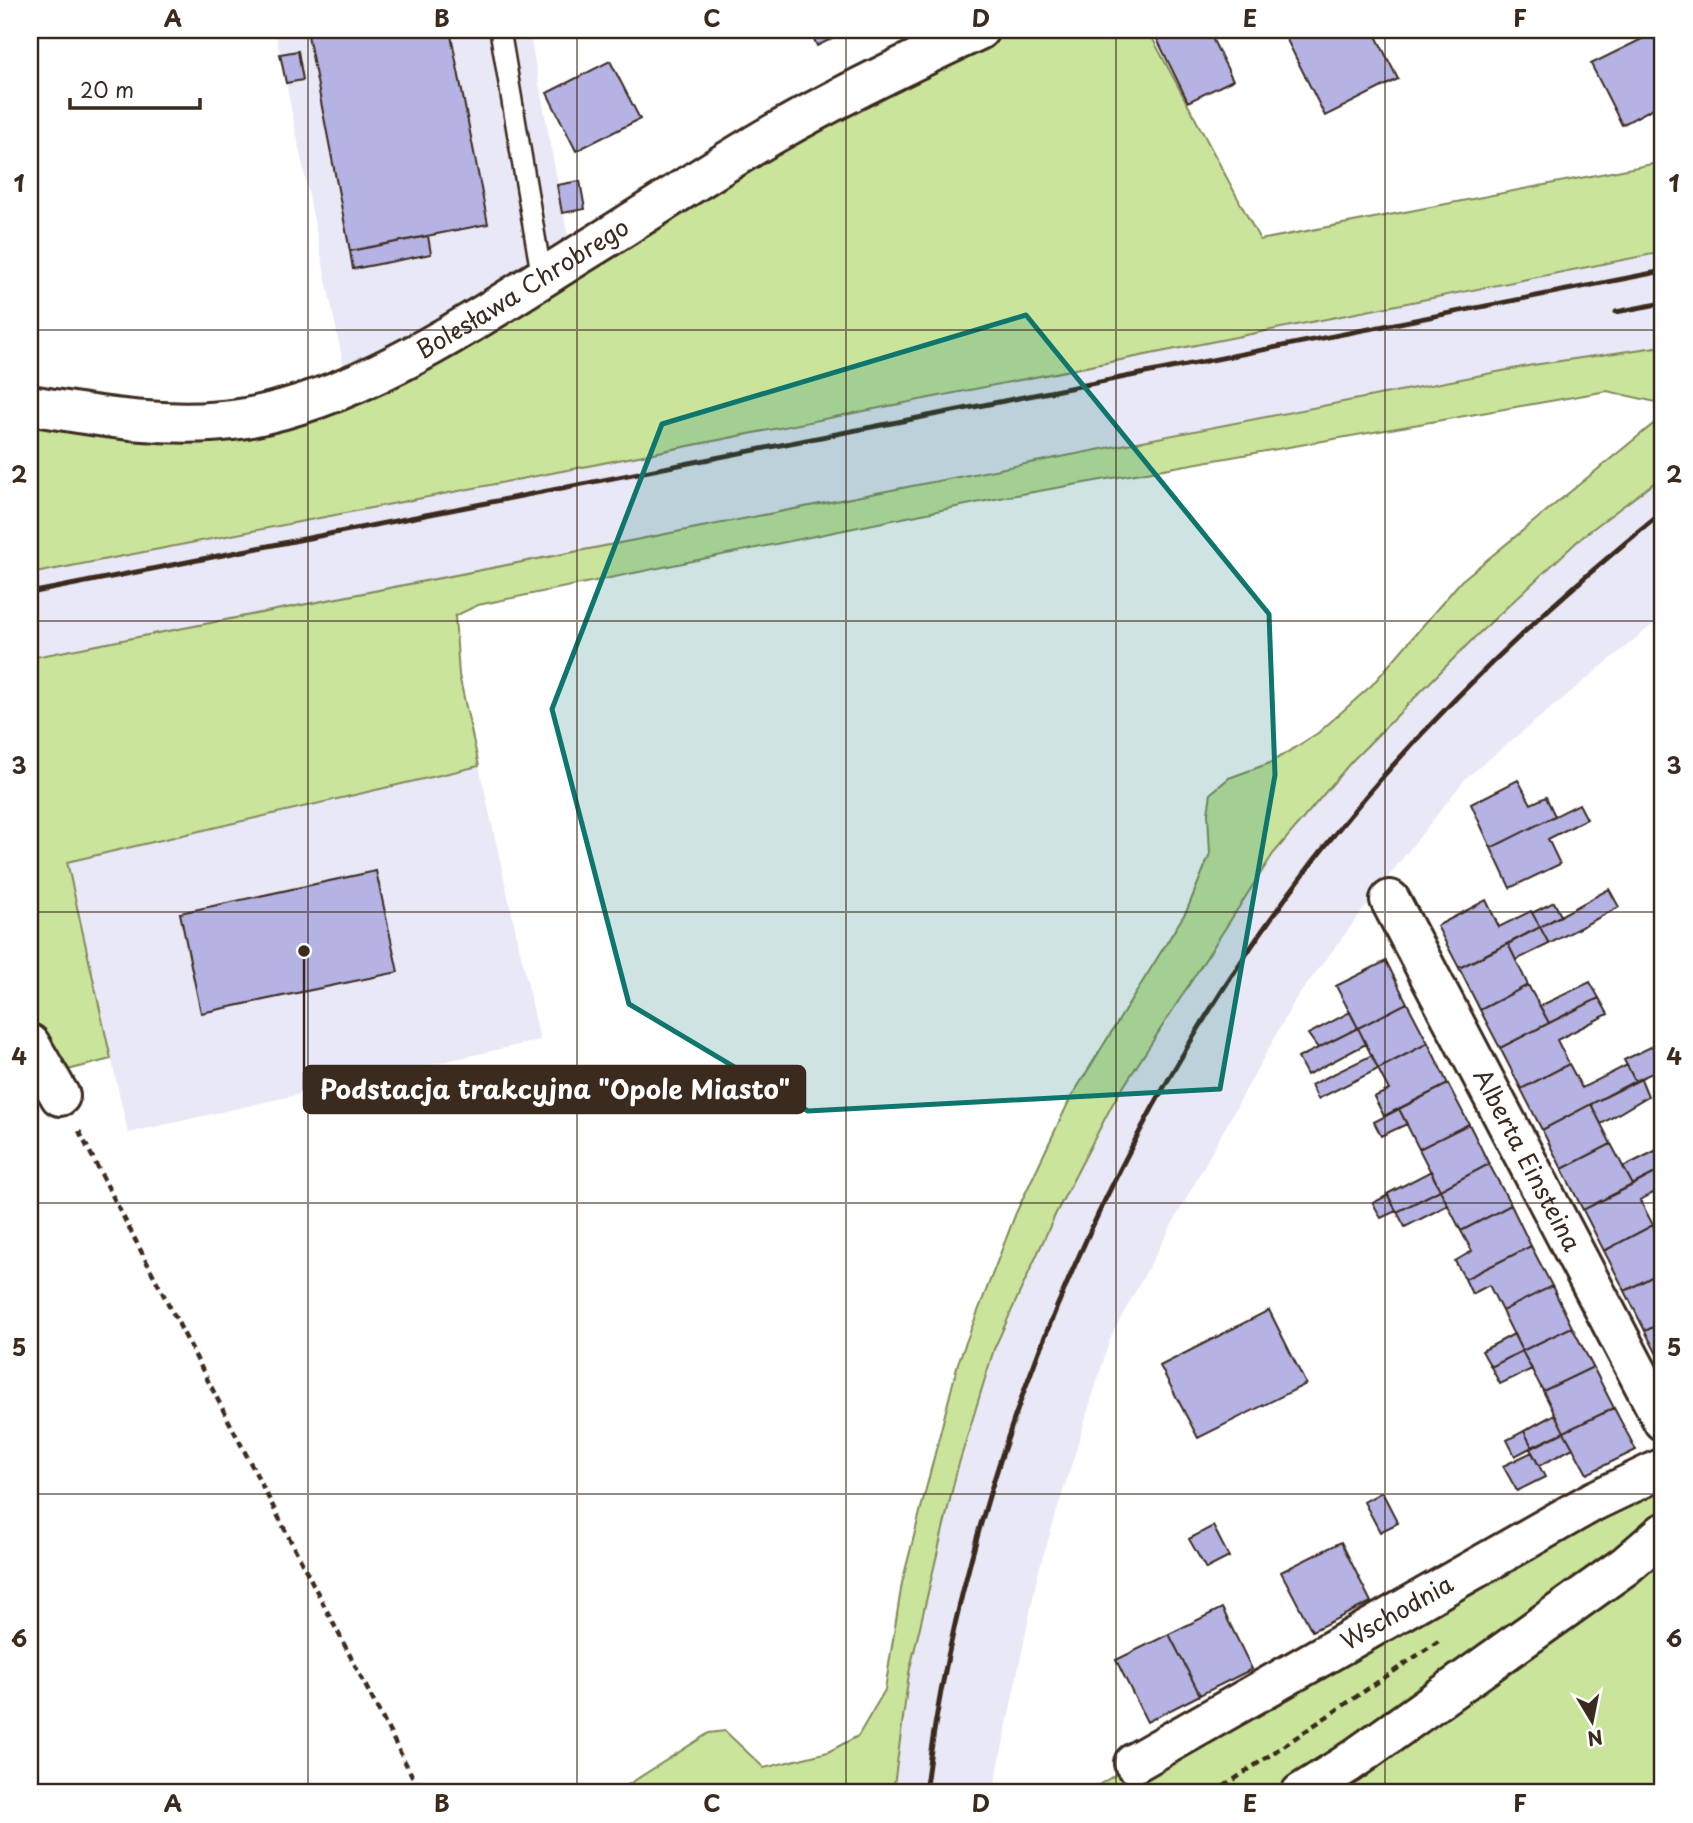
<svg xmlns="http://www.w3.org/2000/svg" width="1693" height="1823" font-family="'Playpen Sans',sans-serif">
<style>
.built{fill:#e9e8f7}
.green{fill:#cae59b;stroke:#82885c;stroke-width:2}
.building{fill:#b5b2e4;stroke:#3b2a1e;stroke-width:2}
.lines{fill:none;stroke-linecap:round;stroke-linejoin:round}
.service-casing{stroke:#3b2a1e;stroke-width:24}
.minor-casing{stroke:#3b2a1e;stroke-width:44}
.tertiary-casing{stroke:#3b2a1e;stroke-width:44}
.path{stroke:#3b2a1e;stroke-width:4.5;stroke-dasharray:7 5;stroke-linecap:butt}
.service{stroke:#fff;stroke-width:19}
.minor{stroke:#fff;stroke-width:38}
.tertiary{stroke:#fff;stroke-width:38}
.rail{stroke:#3b2a1e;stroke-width:5}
.marked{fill:#0f766e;fill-opacity:0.2;stroke:#0f766e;stroke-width:5;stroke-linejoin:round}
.grid{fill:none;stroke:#3b2a1e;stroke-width:2;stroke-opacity:0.55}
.labels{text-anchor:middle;stroke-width:7;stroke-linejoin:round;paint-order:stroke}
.street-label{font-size:24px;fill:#3b2a1e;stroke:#fff}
.leader{fill:none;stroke:#3b2a1e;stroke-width:2.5}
.callout-dot{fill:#3b2a1e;stroke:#fff;stroke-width:2.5}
.callout{fill:#3b2a1e;stroke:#3b2a1e;stroke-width:2.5}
.callout-label{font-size:26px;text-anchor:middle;font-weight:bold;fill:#fff}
.neatline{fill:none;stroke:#3b2a1e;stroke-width:2.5}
.grid-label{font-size:23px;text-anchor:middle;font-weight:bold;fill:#3b2a1e}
</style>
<rect width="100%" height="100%" fill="#fff"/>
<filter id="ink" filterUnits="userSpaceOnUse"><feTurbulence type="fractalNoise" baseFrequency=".0143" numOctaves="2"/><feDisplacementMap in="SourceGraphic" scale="14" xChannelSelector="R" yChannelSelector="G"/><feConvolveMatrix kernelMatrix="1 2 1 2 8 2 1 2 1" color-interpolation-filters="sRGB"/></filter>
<g filter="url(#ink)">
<path class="built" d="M 275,30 L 529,30 L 572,259 L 348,387 Z
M 1663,252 L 1663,346 L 1533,365 L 30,658 L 30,574 L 588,466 Z
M 1663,476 L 1663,616 L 1466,778 L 1398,864 L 1295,1000 L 1111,1336 L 1038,1573 L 993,1793 L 893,1793 L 909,1673 L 957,1470 L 994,1349 L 1056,1213 L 1113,1103 L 1273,854 L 1351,762 L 1475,637 L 1583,536 Z
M 479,766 L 540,1040 L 128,1133 L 67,862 Z"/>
<path class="green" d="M 979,30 L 1148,30 L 1260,240 L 1663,162 L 1663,252 L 588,466 L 30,574 L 30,405 L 305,404 Z
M 1663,346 L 1663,476 L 1583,536 L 1475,637 L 1351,762 L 1273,854 L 1113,1103 L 1056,1213 L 994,1349 L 957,1470 L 909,1673 L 893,1793 L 615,1793 L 709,1733 L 725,1731 L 764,1768 L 828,1752 L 858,1736 L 885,1690 L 902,1583 L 958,1363 L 1016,1213 L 1070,1099 L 1187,910 L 1210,854 L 1208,814 L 1211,793 L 1229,778 L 1270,763 L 1318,733 L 1372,685 L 1461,581 L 1658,420 L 1656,402 L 1607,391 L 1005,497 L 478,605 L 455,616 L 459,675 L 479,766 L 67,862 L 111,1059 L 48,1075 L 30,1044 L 30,658 L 1533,365 Z
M 1663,1468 L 1663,1793 L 1086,1793 L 1134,1763 Z"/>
<path class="building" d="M 307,30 L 450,30 L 488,224 L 350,251 Z
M 810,30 L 850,30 L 817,46 Z
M 1161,30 L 1208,30 L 1233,80 L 1188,102 L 1154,33 Z
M 1282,30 L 1373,30 L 1398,79 L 1325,116 Z
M 1660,30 L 1663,36 L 1663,103 L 1622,125 L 1591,64 Z
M 298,51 L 303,80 L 286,83 L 280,54 Z
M 610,61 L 640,119 L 576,151 L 547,93 Z
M 580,181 L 585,209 L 562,213 L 557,185 Z
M 428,236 L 431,254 L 353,269 L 350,251 Z
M 1518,780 L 1531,804 L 1546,797 L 1555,816 L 1491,848 L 1471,804 Z
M 1579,804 L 1587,819 L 1548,839 L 1560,864 L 1510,888 L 1491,848 Z
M 376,871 L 398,972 L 201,1013 L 180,913 Z
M 1609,889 L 1619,907 L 1549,944 L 1540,927 Z
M 1486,900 L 1499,927 L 1531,911 L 1540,927 L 1459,968 L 1437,926 Z
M 1554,902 L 1561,916 L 1540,927 L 1532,913 Z
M 1540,927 L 1549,944 L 1516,960 L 1508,944 Z
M 1508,944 L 1528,985 L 1480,1010 L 1459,968 Z
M 1386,961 L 1407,1003 L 1358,1028 L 1336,986 Z
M 1590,982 L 1599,998 L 1549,1023 L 1540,1006 Z
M 1528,985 L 1549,1023 L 1500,1048 L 1480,1010 Z
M 1599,998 L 1608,1014 L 1557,1040 L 1569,1064 L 1521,1089 L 1500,1048 Z
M 1407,1003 L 1428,1043 L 1378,1069 L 1358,1028 Z
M 1350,1012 L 1358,1028 L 1318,1048 L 1308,1034 Z
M 1358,1028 L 1366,1044 L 1307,1075 L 1298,1058 Z
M 1663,1041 L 1663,1068 L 1635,1081 L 1624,1060 Z
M 1428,1043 L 1448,1084 L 1384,1116 L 1374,1097 L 1389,1090 L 1378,1069 Z
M 1372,1055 L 1378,1069 L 1318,1099 L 1311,1085 Z
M 1569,1064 L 1582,1088 L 1627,1065 L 1635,1081 L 1542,1130 L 1521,1089 Z
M 1641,1079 L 1648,1096 L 1601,1124 L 1591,1104 Z
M 1448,1084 L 1469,1124 L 1419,1149 L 1399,1109 Z
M 1591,1104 L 1611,1144 L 1562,1169 L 1542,1130 Z
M 1399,1109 L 1407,1124 L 1381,1136 L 1374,1122 Z
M 1469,1124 L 1489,1164 L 1440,1190 L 1419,1149 Z
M 1611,1144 L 1633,1185 L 1583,1210 L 1562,1169 Z
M 1657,1150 L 1663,1169 L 1633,1185 L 1623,1167 Z
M 1489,1164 L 1511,1205 L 1461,1231 L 1440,1190 Z
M 1663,1169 L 1663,1188 L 1640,1200 L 1653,1225 L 1604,1251 L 1583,1210 Z
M 1431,1171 L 1440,1190 L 1397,1212 L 1387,1194 Z
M 1440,1190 L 1448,1205 L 1405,1227 L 1397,1212 Z
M 1388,1195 L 1396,1211 L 1381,1218 L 1373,1203 Z
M 1511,1205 L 1531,1246 L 1465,1279 L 1455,1261 L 1472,1251 L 1461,1231 Z
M 1653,1225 L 1663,1245 L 1663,1271 L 1625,1291 L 1604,1251 Z
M 1531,1246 L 1552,1286 L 1502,1311 L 1489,1285 L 1472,1294 L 1465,1279 Z
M 1663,1271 L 1663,1322 L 1645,1331 L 1625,1291 Z
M 1552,1286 L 1572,1327 L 1522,1351 L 1502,1311 Z
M 1269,1310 L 1306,1384 L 1198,1438 L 1160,1366 Z
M 1663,1322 L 1663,1366 L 1645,1331 Z
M 1572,1327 L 1593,1367 L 1543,1391 L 1522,1351 Z
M 1514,1334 L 1522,1351 L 1491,1367 L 1482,1351 Z
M 1522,1351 L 1532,1369 L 1500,1384 L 1491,1367 Z
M 1593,1367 L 1614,1408 L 1564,1432 L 1543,1391 Z
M 1614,1408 L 1636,1450 L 1587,1474 L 1564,1432 Z
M 1555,1414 L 1564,1432 L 1532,1447 L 1524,1431 Z
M 1524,1431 L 1532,1447 L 1515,1456 L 1507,1440 Z
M 1564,1432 L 1573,1448 L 1539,1466 L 1530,1449 Z
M 1532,1452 L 1545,1477 L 1517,1491 L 1503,1466 Z
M 1382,1492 L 1398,1523 L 1380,1532 L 1364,1502 Z
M 1213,1526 L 1229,1557 L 1206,1569 L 1189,1539 Z
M 1341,1542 L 1371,1602 L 1312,1631 L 1281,1572 Z
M 1222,1608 L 1252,1669 L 1200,1695 L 1169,1634 Z
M 1169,1634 L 1200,1695 L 1147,1722 L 1116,1660 Z"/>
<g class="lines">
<g class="service-casing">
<path id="service" d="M 500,30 L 542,278"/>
</g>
<g class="minor-casing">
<g id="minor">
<path id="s1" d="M 30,405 C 99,417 175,430 246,418 C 375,394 485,312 595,245 C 655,208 714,168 775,133 C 841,95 910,62 979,30"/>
<path id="s2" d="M 1390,900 L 1663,1421"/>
<path d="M 30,1044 L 60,1096"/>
<path id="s3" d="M 1134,1763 L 1594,1501 L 1663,1468"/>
</g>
</g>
<g class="tertiary-casing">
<path id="tertiary" d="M 1301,1793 L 1347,1764 L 1625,1566 L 1663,1533"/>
</g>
<path class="path" d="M 79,1131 L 421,1793
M 1214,1793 L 1440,1640"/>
<use href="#service" class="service"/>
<use href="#minor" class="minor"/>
<use href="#tertiary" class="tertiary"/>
<path class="rail" d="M 1616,312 L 1663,303
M 30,593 L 1663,271
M 925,1793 C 970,1438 1134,1069 1366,796 C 1456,691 1556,598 1663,512"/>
</g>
</g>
<path class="marked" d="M 1026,315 L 1269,614 L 1275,775 L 1220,1089 L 808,1111 L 629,1004 L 552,709 L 662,424 Z"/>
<path class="grid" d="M 308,30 L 308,1793M 577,30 L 577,1793M 846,30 L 846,1793M 1116,30 L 1116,1793M 1385,30 L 1385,1793M 30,330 L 1663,330M 30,621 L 1663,621M 30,912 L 1663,912M 30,1203 L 1663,1203M 30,1494 L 1663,1494"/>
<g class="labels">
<g class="street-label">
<text dy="8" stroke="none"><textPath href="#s1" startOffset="525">Bolesława Chrobrego</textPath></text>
<text dy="8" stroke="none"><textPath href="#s2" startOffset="294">Alberta Einsteina</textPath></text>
<text dy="8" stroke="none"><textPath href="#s3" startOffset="303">Wschodnia</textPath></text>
</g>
</g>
<path class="leader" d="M304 951L304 1090"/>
<circle class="callout-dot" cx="304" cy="951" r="7"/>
<rect class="callout" x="304" y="1066" width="501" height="47" rx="7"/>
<g class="callout-label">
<text x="555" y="1099">Podstacja trakcyjna "Opole Miasto"</text>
</g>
<rect width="1693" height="1823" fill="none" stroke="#fff" stroke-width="77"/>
<g transform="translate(1592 1721) rotate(170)" stroke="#ffffff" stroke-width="5" paint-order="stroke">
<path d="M0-5L12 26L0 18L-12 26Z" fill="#3b2a1e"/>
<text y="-10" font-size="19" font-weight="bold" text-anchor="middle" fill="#3b2a1e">N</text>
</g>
<path d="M70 98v10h130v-10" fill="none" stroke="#3b2a1e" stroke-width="3.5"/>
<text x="80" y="98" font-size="21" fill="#3b2a1e" stroke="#ffffff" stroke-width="5" paint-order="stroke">20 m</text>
<rect x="38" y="38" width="1616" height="1746" class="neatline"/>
<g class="grid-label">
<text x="173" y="27">A</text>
<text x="442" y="27">B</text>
<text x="712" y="27">C</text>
<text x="981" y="27">D</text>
<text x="1250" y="27">E</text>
<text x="1520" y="27">F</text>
<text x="19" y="192">1</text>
<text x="1674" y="192">1</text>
<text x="19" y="483">2</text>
<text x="1674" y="483">2</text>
<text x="19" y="774">3</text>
<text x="1674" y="774">3</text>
<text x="19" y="1065">4</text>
<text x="1674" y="1065">4</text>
<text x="19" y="1356">5</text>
<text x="1674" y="1356">5</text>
<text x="19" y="1647">6</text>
<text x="1674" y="1647">6</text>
<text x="173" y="1812">A</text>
<text x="442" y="1812">B</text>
<text x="712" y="1812">C</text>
<text x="981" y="1812">D</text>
<text x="1250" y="1812">E</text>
<text x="1520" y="1812">F</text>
</g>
</svg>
